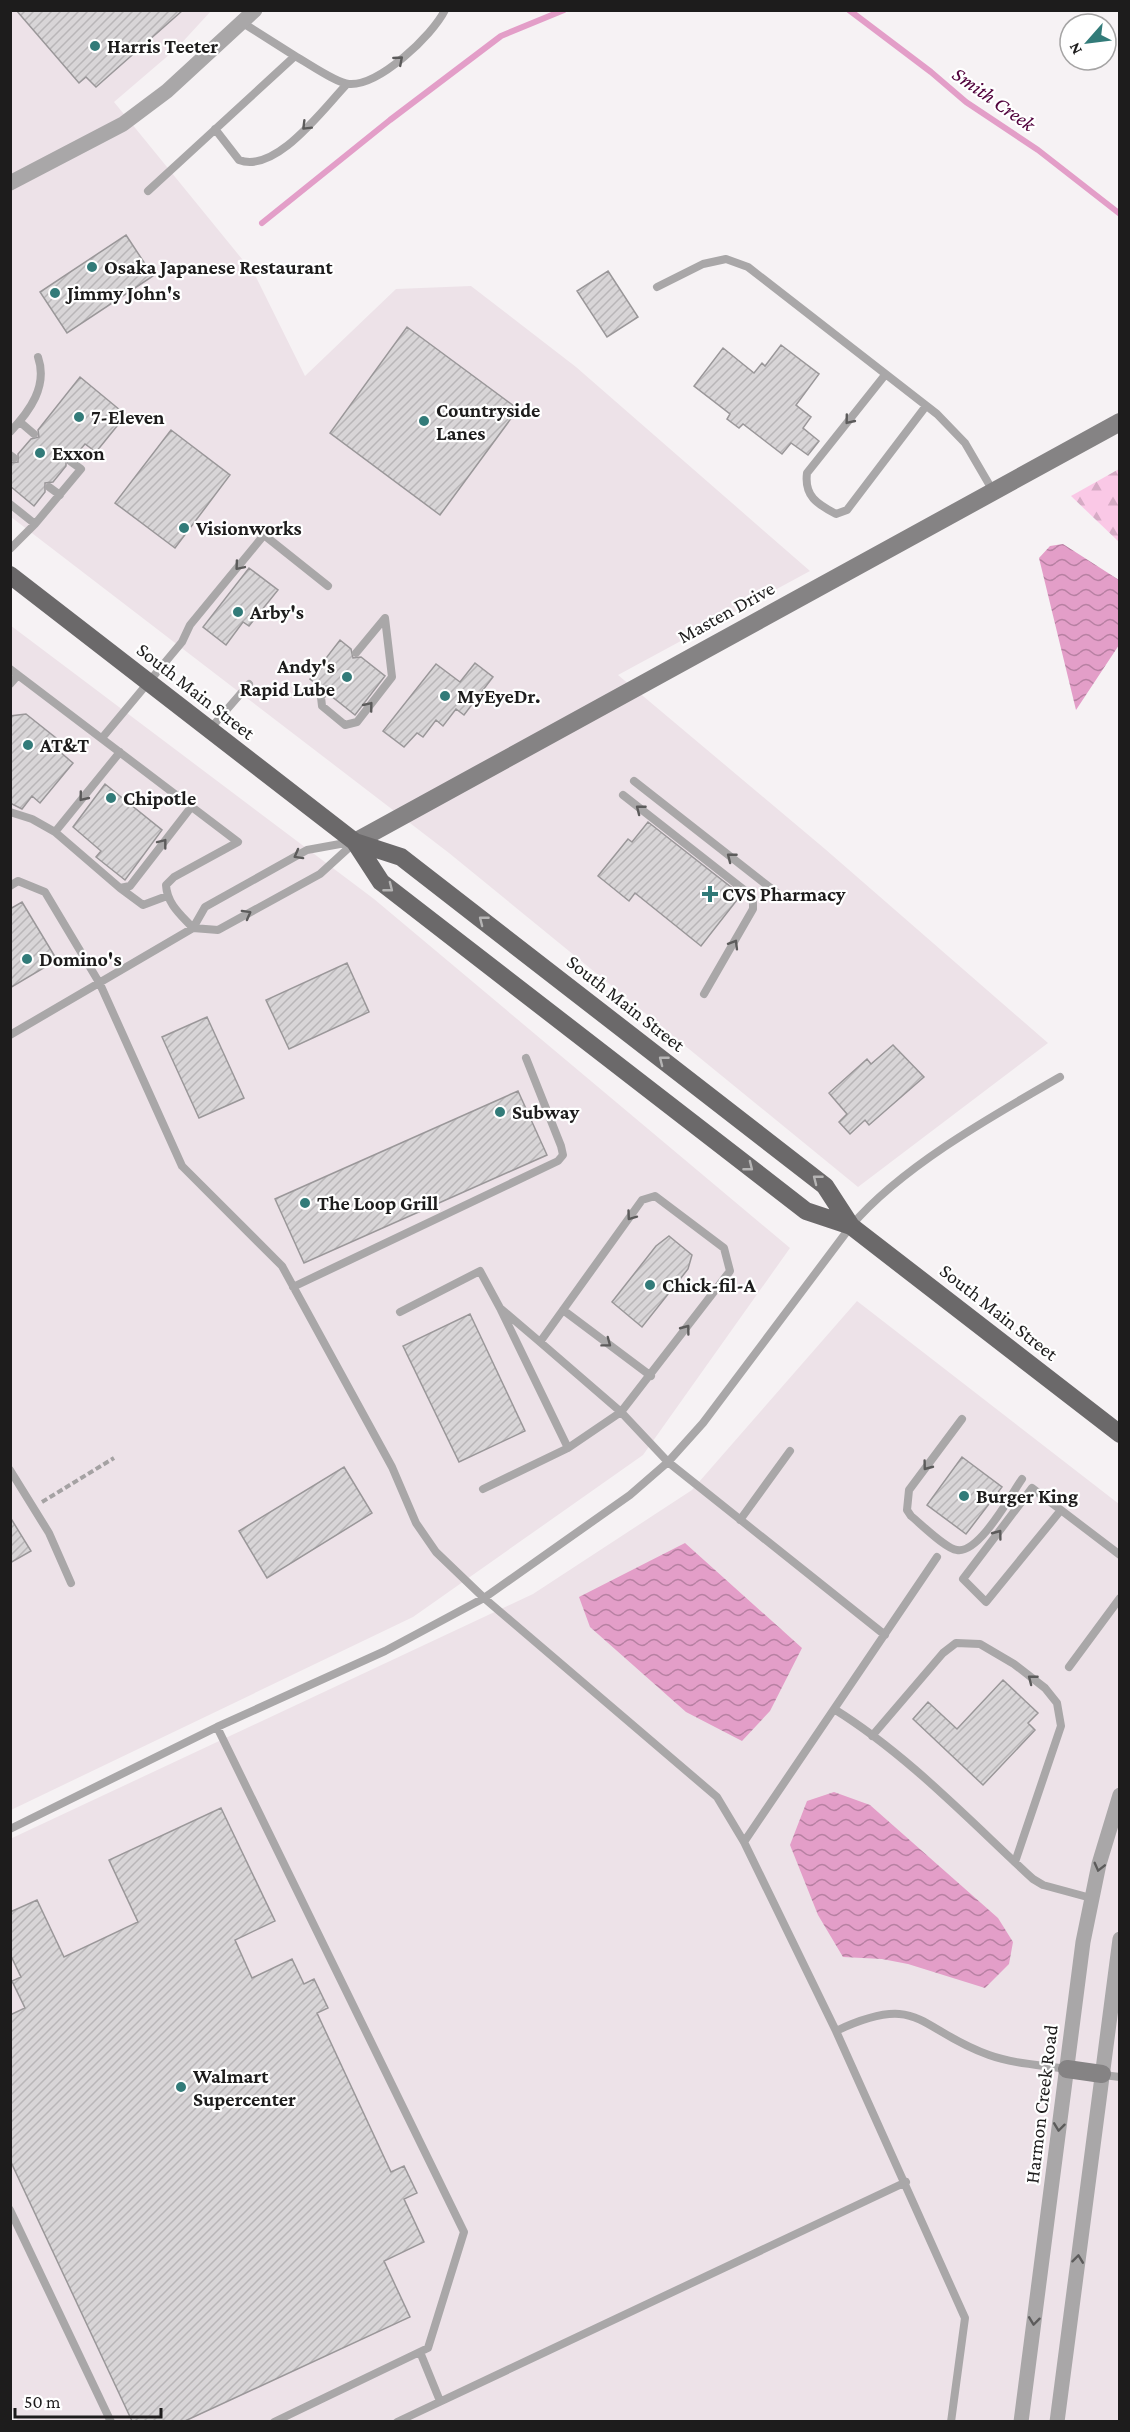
<svg xmlns="http://www.w3.org/2000/svg" width="1130" height="2432" font-family="'Crimson Pro',serif">
<style>
.built{fill:#ede2e8}
.forest{fill:url(#forest-firs)}
.water{fill:url(#water-waves)}
.lines{fill:none;stroke-linecap:round;stroke-linejoin:round}
.stream{stroke:#e39ec8;stroke-width:6}
.building{fill:url(#building-hatch);stroke:#9a9799;stroke-width:1.5}
.path{stroke:#a5a2a3;stroke-width:4;stroke-dasharray:6 3;stroke-linecap:butt}
.lane{stroke:#a9a7a8;stroke-width:8}
.street{stroke:#a9a7a8;stroke-width:15}
.secondary{stroke:#858384;stroke-width:18}
.primary{stroke:#6b696a;stroke-width:18}
.oneway{stroke:#5c5b5b}
.oneway2{stroke:#b5b4b4}
.poi-dot{fill:#327b79;stroke:#fff;stroke-width:2}
.labels{text-anchor:middle;stroke-width:4.5;stroke-linejoin:round;paint-order:stroke}
.poi-label{font-size:20px;font-weight:bold;fill:#1d1c1c;stroke:#fff;text-anchor:start}
.street-label{font-size:20px;fill:#1d1c1c;stroke:#fff}
.water-label{font-size:21px;font-style:italic;fill:#50003b;stroke:#fff}
</style>
<defs>
<pattern id="forest-firs" width="22" height="20" patternUnits="userSpaceOnUse" patternTransform="scale(1.5)"><rect width="22" height="20" fill="#fac8e6"/><path d="M5 1l3.5 6h-7zM16 11l3.5 6h-7z" fill="#d6abc5"/></pattern>
<pattern id="water-waves" width="16" height="10" patternUnits="userSpaceOnUse" patternTransform="scale(1.5)"><rect width="16" height="10" fill="#e39ec8"/><path d="M0 5q4-4 8 0t8 0" fill="none" stroke="#b780a2"/></pattern>
<pattern id="building-hatch" width="6" height="6" patternUnits="userSpaceOnUse" patternTransform="scale(1.5)"><rect width="6" height="6" fill="#d8d5d7"/><path d="M-1 1l2-2M0 6l6-6M5 7l2-2" fill="none" stroke="#b9b6b8"/></pattern>
</defs>
<rect width="100%" height="100%" fill="#f6f2f4"/>
<path class="built" d="M 10,11 L 211,11 L 177,48 L 114,102 L 255,275 L 305,376 L 396,289 L 471,286 L 576,367 L 810,571 L 618,675 L 825,849 L 1048,1043 L 858,1187 L 449,853 L 11,517 Z
M 10,625 L 374,899 L 790,1248 L 643,1455 L 413,1617 L 11,1810 Z
M 857,1301 L 1119,1504 L 1119,2421 L 18,2421 L 10,2405 L 10,1839 L 533,1594 L 692,1490 Z"/>
<path class="forest" d="M 1119,469 L 1119,542 L 1071,496 Z"/>
<path class="water" d="M 1063,544 L 1119,580 L 1119,645 L 1076,710 L 1039,558 L 1050,546 Z
M 685,1543 L 802,1648 L 770,1711 L 742,1741 L 686,1712 L 590,1627 L 579,1597 Z
M 834,1792 L 870,1805 L 998,1918 L 1013,1942 L 1009,1964 L 985,1988 L 908,1964 L 882,1959 L 843,1957 L 818,1915 L 790,1845 L 807,1801 Z"/>
<g class="lines">
<path class="stream" d="M 849,10 L 931,72 L 966,102 L 1038,150 L 1120,214
M 262,223 L 390,120 L 501,36 L 564,10"/>
</g>
<path class="building" d="M 16,10 L 183,10 L 96,87 L 86,77 L 79,83 Z
M 126,235 L 153,276 L 67,333 L 40,292 Z
M 608,271 L 638,317 L 607,337 L 577,291 Z
M 407,327 L 518,409 L 440,515 L 330,433 Z
M 781,345 L 819,374 L 796,405 L 811,417 L 803,428 L 819,441 L 808,455 L 791,443 L 782,454 L 743,424 L 739,428 L 727,419 L 730,414 L 694,386 L 723,348 L 754,373 L 762,363 L 765,366 Z
M 80,377 L 126,415 L 96,452 L 85,444 L 74,457 L 66,457 L 66,466 L 53,482 L 45,483 L 45,492 L 34,506 L 10,486 L 10,463 L 18,462 L 18,454 L 31,439 L 39,437 L 38,430 Z
M 171,430 L 230,475 L 175,548 L 115,503 Z
M 249,568 L 278,590 L 249,626 L 243,622 L 226,645 L 203,627 Z
M 340,640 L 351,649 L 353,658 L 361,657 L 385,676 L 355,715 L 330,695 L 329,686 L 320,687 L 310,679 Z
M 475,663 L 493,677 L 464,715 L 456,709 L 443,726 L 436,720 L 423,737 L 417,733 L 404,747 L 383,731 L 436,664 L 460,682 Z
M 26,714 L 56,738 L 52,745 L 73,763 L 40,803 L 32,796 L 22,809 L 10,803 L 10,716 Z
M 105,784 L 162,830 L 125,880 L 96,857 L 101,851 L 73,827 Z
M 648,822 L 741,895 L 701,946 L 635,893 L 629,901 L 598,876 L 628,839 L 632,842 Z
M 22,902 L 57,960 L 10,988 L 10,909 Z
M 347,963 L 369,1012 L 289,1049 L 266,1000 Z
M 207,1017 L 244,1098 L 199,1118 L 162,1037 Z
M 893,1045 L 924,1077 L 869,1125 L 865,1120 L 850,1134 L 839,1122 L 847,1114 L 829,1093 L 867,1059 L 871,1064 Z
M 518,1091 L 547,1155 L 304,1263 L 275,1199 Z
M 669,1236 L 692,1255 L 688,1269 L 642,1327 L 612,1302 L 656,1246 Z
M 470,1314 L 525,1431 L 459,1462 L 403,1346 Z
M 962,1457 L 1002,1487 L 966,1534 L 927,1505 Z
M 344,1467 L 372,1513 L 267,1578 L 239,1531 Z
M 10,1517 L 31,1551 L 10,1563 Z
M 1003,1680 L 1038,1713 L 1028,1723 L 1035,1730 L 983,1785 L 913,1719 L 928,1702 L 957,1729 Z
M 221,1808 L 275,1921 L 235,1940 L 252,1978 L 292,1959 L 304,1984 L 314,1979 L 328,2008 L 317,2013 L 391,2172 L 404,2166 L 417,2193 L 404,2199 L 424,2242 L 384,2261 L 410,2317 L 185,2421 L 132,2421 L 10,2160 L 10,2015 L 25,2008 L 12,1981 L 21,1977 L 10,1954 L 10,1912 L 37,1900 L 64,1957 L 138,1922 L 109,1860 Z"/>
<g class="lines">
<path class="path" d="M 42,1502 L 114,1458"/>
<path class="lane" d="M 295,56 C 308,63 336,83 349,84 C 379,86 432,36 445,10
M 215,129 L 239,160 C 276,174 323,109 347,84
M 148,191 L 295,56 L 243,23
M 657,287 L 703,264 L 726,259 L 748,267 L 937,414 L 965,443 L 993,491
M 885,375 L 807,473 C 804,496 817,504 836,514 L 847,510 L 926,406
M 20,422 L 34,434
M 10,432 C 30,411 48,386 38,357
M 10,455 L 14,458
M 49,487 L 60,495
M 10,504 L 35,524 L 10,549
M 35,524 L 81,469 L 70,461
M 10,669 L 238,842 L 174,877 L 166,885 C 167,904 181,915 193,928 L 218,930 L 320,874 L 354,843
M 10,684 L 18,675
M 325,691 L 321,697 L 322,706 L 345,725 L 357,722 L 392,677 L 385,618 L 356,653
M 210,729 L 249,684
M 102,738 L 182,642 L 190,625 L 264,535 L 328,586
M 120,752 L 55,832 L 120,888 L 130,886 L 192,806
M 634,781 L 777,893
M 623,795 L 753,897 L 753,909 L 704,994
M 10,812 L 32,819 L 55,832
M 10,886 L 18,881 L 45,892 L 100,984 L 182,1166 L 282,1266 L 392,1467 L 416,1523 L 436,1552 L 484,1598 L 717,1797 L 744,1842 L 836,2031 L 965,2318 L 951,2422
M 120,888 L 143,905 L 167,896
M 10,1035 L 193,928 L 205,907 L 307,850 L 351,842
M 293,1287 L 558,1161 L 563,1155 L 561,1146 L 526,1058
M 563,1310 L 651,1376
M 400,1312 L 480,1271 L 500,1308 L 540,1342
M 962,1419 L 909,1490 L 907,1510 L 911,1516 C 921,1524 946,1549 957,1550 C 979,1554 1010,1496 1022,1479
M 568,1448 L 621,1412 L 730,1271 L 724,1248 L 655,1196 L 642,1200 L 540,1342 L 621,1412 L 668,1462 L 885,1635
M 10,1470 L 49,1533 L 71,1583
M 483,1489 L 568,1448 L 500,1308
M 1061,1510 L 986,1602 L 963,1579 L 1032,1488 L 1120,1555
M 740,1520 L 790,1451
M 1069,1667 L 1120,1598
M 834,1709 C 908,1755 970,1821 1033,1879 L 1043,1885 L 1091,1898
M 217,1727 L 464,2232 L 428,2348 L 274,2422
M 872,1736 L 943,1653 L 956,1643 L 980,1644 L 1014,1664 L 1045,1688 L 1057,1703 L 1061,1726 L 1015,1862
M 10,1829 L 217,1727 L 385,1651 L 484,1598 L 630,1495 L 668,1462 L 703,1423 L 851,1226 C 901,1167 992,1116 1060,1077
M 744,1842 L 937,1557
M 836,2031 C 921,1991 918,2030 989,2055 C 1014,2064 1041,2065 1067,2069
M 1103,2075 L 1120,2077
M 10,2210 L 111,2422
M 420,2352 L 440,2401
M 397,2422 L 906,2182"/>
<path class="street" d="M 10,183 L 123,124 L 167,91 L 255,10
M 1021,2422 L 1083,1942 L 1099,1864 L 1120,1795
M 1057,2422 L 1120,1939"/>
<path class="secondary" d="M 355,842 L 1120,422
M 1067,2069 L 1102,2074"/>
<path class="primary" d="M 10,575 L 355,842 L 381,882 L 806,1211 L 851,1226 L 1120,1434
M 355,842 L 401,857 L 825,1186 L 851,1226"/>
</g>
<defs><path id="oneway-chevron" d="M-2-3.5L2.5 0L-2 3.5" fill="none" stroke-width="1.6" stroke-linecap="round" stroke-linejoin="round" transform="scale(1.5)"/></defs>
<g class="oneway">
<use href="#oneway-chevron" transform="translate(399 60) rotate(-41)"/>
<use href="#oneway-chevron" transform="translate(306 126) rotate(135)"/>
<use href="#oneway-chevron" transform="translate(849 420) rotate(129)"/>
<use href="#oneway-chevron" transform="translate(239 566) rotate(130)"/>
<use href="#oneway-chevron" transform="translate(369 706) rotate(-51)"/>
<use href="#oneway-chevron" transform="translate(83 797) rotate(129)"/>
<use href="#oneway-chevron" transform="translate(640 809) rotate(-142)"/>
<use href="#oneway-chevron" transform="translate(163 843) rotate(-52)"/>
<use href="#oneway-chevron" transform="translate(298 855) rotate(151)"/>
<use href="#oneway-chevron" transform="translate(731 857) rotate(-142)"/>
<use href="#oneway-chevron" transform="translate(247 914) rotate(-29)"/>
<use href="#oneway-chevron" transform="translate(734 944) rotate(-59)"/>
<use href="#oneway-chevron" transform="translate(631 1216) rotate(126)"/>
<use href="#oneway-chevron" transform="translate(686 1329) rotate(-53)"/>
<use href="#oneway-chevron" transform="translate(607 1343) rotate(37)"/>
<use href="#oneway-chevron" transform="translate(927 1466) rotate(127)"/>
<use href="#oneway-chevron" transform="translate(998 1534) rotate(-53)"/>
<use href="#oneway-chevron" transform="translate(1032 1679) rotate(-142)"/>
<use href="#oneway-chevron" transform="translate(1099 1867) rotate(104)"/>
<use href="#oneway-chevron" transform="translate(1059 2127) rotate(97)"/>
<use href="#oneway-chevron" transform="translate(1078 2259) rotate(-83)"/>
<use href="#oneway-chevron" transform="translate(1034 2321) rotate(97)"/>
</g>
<g class="oneway2">
<use href="#oneway-chevron" transform="translate(389 888) rotate(38)"/>
<use href="#oneway-chevron" transform="translate(483 920) rotate(-142)"/>
<use href="#oneway-chevron" transform="translate(663 1060) rotate(-142)"/>
<use href="#oneway-chevron" transform="translate(749 1167) rotate(38)"/>
<use href="#oneway-chevron" transform="translate(817 1179) rotate(-142)"/>
</g>
<g class="poi-dot">
<circle cx="95" cy="46" r="6"/>
<circle cx="92" cy="267" r="6"/>
<circle cx="55" cy="293" r="6"/>
<circle cx="79" cy="417" r="6"/>
<circle cx="424" cy="421" r="6"/>
<circle cx="40" cy="453" r="6"/>
<circle cx="184" cy="528" r="6"/>
<circle cx="238" cy="612" r="6"/>
<circle cx="347" cy="677" r="6"/>
<circle cx="445" cy="696" r="6"/>
<circle cx="28" cy="745" r="6"/>
<circle cx="111" cy="798" r="6"/>
<path d="M707 885h6v6h6v6h-6v6h-6v-6h-6v-6h6z"/>
<circle cx="27" cy="959" r="6"/>
<circle cx="500" cy="1112" r="6"/>
<circle cx="305" cy="1203" r="6"/>
<circle cx="650" cy="1285" r="6"/>
<circle cx="964" cy="1496" r="6"/>
<circle cx="181" cy="2087" r="6"/>
</g>
<g class="labels">
<g class="poi-label">
<text x="107" y="53">Harris Teeter</text>
<text x="104" y="274">Osaka Japanese Restaurant</text>
<text x="67" y="300">Jimmy John's</text>
<text x="436" y="417">Countryside<tspan x="436" dy="23">Lanes</tspan></text>
<text x="91" y="424">7-Eleven</text>
<text x="52" y="460">Exxon</text>
<text x="196" y="535">Visionworks</text>
<text x="250" y="619">Arby's</text>
<text x="335" y="673" text-anchor="end">Andy's<tspan x="335" dy="23">Rapid Lube</tspan></text>
<text x="457" y="703">MyEyeDr.</text>
<text x="40" y="752">AT&amp;T</text>
<text x="123" y="805">Chipotle</text>
<text x="722" y="901">CVS Pharmacy</text>
<text x="39" y="966">Domino's</text>
<text x="512" y="1119">Subway</text>
<text x="317" y="1210">The Loop Grill</text>
<text x="662" y="1292">Chick-fil-A</text>
<text x="976" y="1503">Burger King</text>
<text x="193" y="2083">Walmart<tspan x="193" dy="23">Supercenter</tspan></text>
</g>
<g class="street-label">
<text transform="translate(726 612) rotate(-29)" y="7">Masten Drive</text>
<text transform="translate(196 691) rotate(38)" y="7">South Main Street</text>
<text transform="translate(626 1003) rotate(38)" y="7">South Main Street</text>
<text transform="translate(999 1312) rotate(38)" y="7">South Main Street</text>
<text transform="translate(1041 2104) rotate(-83)" y="7">Harmon Creek Road</text>
</g>
<g class="water-label">
<text transform="translate(994 99) rotate(35)" y="7">Smith Creek</text>
</g>
</g>
<rect width="1130" height="2432" fill="none" stroke="#1d1c1c" stroke-width="24"/>
<g transform="translate(1088 42) rotate(242)"><circle r="28" fill="#ffffff" stroke="#a5a4a4" stroke-width="1.5"/>
<path d="M0-4.5L10 22L0 15L-10 22Z" fill="#327b79"/>
<text y="-9" font-size="16" font-weight="bold" text-anchor="middle" fill="#1d1c1c">N</text>
</g>
<path d="M15 2408v9h146v-9" fill="none" stroke="#1d1c1c" stroke-width="3"/>
<text x="24" y="2408" font-size="18" fill="#1d1c1c" stroke="#ffffff" stroke-width="4.5" paint-order="stroke">50 m</text>
</svg>
